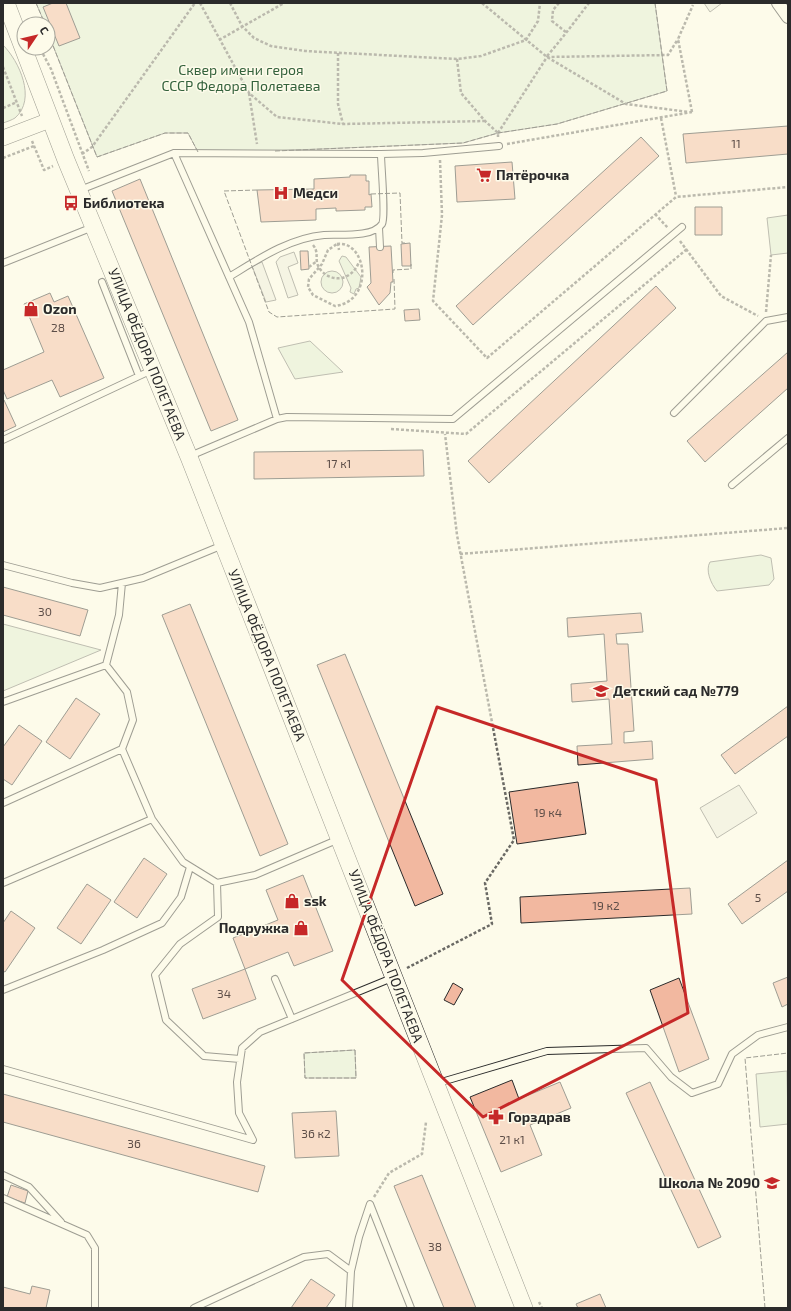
<svg xmlns="http://www.w3.org/2000/svg" width="791" height="1311" font-family="'Exo 2',sans-serif">
<style>
.green{fill:#deebd1;stroke:#74746e}
.parking{fill:#eceadb;stroke:#74746e}
.building{fill:#f2b8a0;stroke:#2b2b2b}
.lines{fill:none;stroke-linecap:round;stroke-linejoin:round}
.service-casing{stroke:#2b2b2b;stroke-width:8}
.minor-casing{stroke:#2b2b2b;stroke-width:14}
.tertiary-casing{stroke:#2b2b2b;stroke-width:16}
.secondary-casing{stroke:#2b2b2b;stroke-width:18}
.path{stroke:#6a6964;stroke-width:2.5;stroke-dasharray:3 2;stroke-linecap:butt}
.service{stroke:#fdfbea;stroke-width:6}
.minor{stroke:#fdfbea;stroke-width:12}
.tertiary{stroke:#fdfbea;stroke-width:15}
.secondary{stroke:#fdfbea;stroke-width:17}
.fence{stroke:#2b2b2b;stroke-width:1;stroke-dasharray:5 2;stroke-linecap:butt}
.marked{fill:none;stroke:#c62828;stroke-width:3;stroke-linejoin:round}
.labels{text-anchor:middle;stroke-width:3;stroke-linejoin:round;paint-order:stroke}
.number-label{font-size:12px;fill:#5d4e48}
.park-label{font-size:14px;fill:#34623c;stroke:#fdfbea}
.poi-label{font-size:14px;font-weight:bold;fill:#2b2b2b;stroke:#fdfbea;text-anchor:start}
.street-label{font-size:14px;fill:#2b2b2b;stroke:#fdfbea}
</style>
<rect width="100%" height="100%" fill="#fdfbea"/>
<path class="green" d="M 36,3 L 655,3 L 667,91 L 557,124 L 498,133 L 463,143 L 199,154 L 188,133 L 165,133 L 97,157 L 48,33 L 48,24 L 45,24 Z
M 3,45 C 19,61 37,99 15,118 C 12,120 6,122 3,123 Z
M 788,215 L 788,253 L 771,255 L 767,218 Z
M 342,256 L 346,257 L 361,277 L 359,288 L 356,289 L 354,294 L 350,292 L 351,288 L 339,261 Z
M321 282a11 11 0 1 1 22 0a11 11 0 1 1-22 0Z
M 310,341 L 343,372 L 295,379 L 278,348 Z
M 761,555 L 771,558 L 774,579 L 769,585 L 717,591 C 711,584 705,570 710,562 Z
M 3,624 L 101,650 L 3,691 Z
M 355,1050 L 356,1078 L 305,1078 L 304,1053 Z
M 787,1071 L 788,1124 L 760,1127 L 756,1074 Z"/>
<path class="parking" d="M 704,3 L 722,3 L 710,12 Z
M 294,252 L 298,263 L 288,267 L 298,295 L 288,298 L 276,262 L 280,257 Z
M 262,262 L 276,300 L 266,302 L 252,266 Z
M 739,785 L 757,813 L 717,838 L 700,808 Z"/>
<path class="building" d="M 53,3 L 66,3 L 80,38 L 59,46 L 43,7 Z
M 788,126 L 788,154 L 686,163 L 683,134 Z
M 641,137 L 659,156 L 473,325 L 456,306 Z
M 512,162 L 515,199 L 457,202 L 455,166 Z
M 350,175 L 366,175 L 366,181 L 369,181 L 369,195 L 371,194 L 372,207 L 365,207 L 365,210 L 336,211 L 336,208 L 316,209 L 316,220 L 261,222 L 257,190 L 314,189 L 314,179 L 350,177 Z
M 140,179 L 238,420 L 211,431 L 112,191 Z
M 695,207 L 722,207 L 722,235 L 695,235 Z
M 410,243 L 411,266 L 402,266 L 401,244 Z
M 391,246 L 393,282 L 391,282 L 390,293 L 379,305 L 367,287 L 371,283 L 369,247 Z
M 300,251 L 308,251 L 309,269 L 301,270 Z
M 656,286 L 676,308 L 489,483 L 468,461 Z
M 50,293 L 54,302 L 68,296 L 104,378 L 60,397 L 52,380 L 7,399 L 3,390 L 3,370 L 44,352 L 24,304 Z
M 419,309 L 420,320 L 405,321 L 404,310 Z
M 788,352 L 788,388 L 705,462 L 687,441 Z
M 4,400 L 16,426 L 3,432 L 3,401 Z
M 423,450 L 424,476 L 254,479 L 254,452 Z
M 3,587 L 88,610 L 80,636 L 3,615 Z
M 190,604 L 288,844 L 260,856 L 162,615 Z
M 641,613 L 643,632 L 616,634 L 617,644 L 628,644 L 634,731 L 624,732 L 624,743 L 652,741 L 653,759 L 578,765 L 577,746 L 612,744 L 609,699 L 572,702 L 571,684 L 607,681 L 604,634 L 568,637 L 567,618 Z
M 345,654 L 443,894 L 415,906 L 317,665 Z
M 76,698 L 100,714 L 70,759 L 46,742 Z
M 788,706 L 788,736 L 735,774 L 721,755 Z
M 19,725 L 42,741 L 12,785 L 3,779 L 3,747 Z
M 578,782 L 586,834 L 517,844 L 509,792 Z
M 144,858 L 167,874 L 137,918 L 114,902 Z
M 788,860 L 788,891 L 742,924 L 728,904 Z
M 303,875 L 333,951 L 294,966 L 288,952 L 245,969 L 233,938 L 278,920 L 266,890 Z
M 87,884 L 111,900 L 81,944 L 57,928 Z
M 690,888 L 692,914 L 521,923 L 520,897 Z
M 11,911 L 35,928 L 5,972 L 3,971 L 3,923 Z
M 245,969 L 256,999 L 203,1019 L 192,989 Z
M 788,977 L 788,1004 L 782,1007 L 773,983 Z
M 679,978 L 709,1059 L 679,1072 L 650,990 Z
M 453,983 L 463,989 L 454,1005 L 444,1000 Z
M 512,1080 L 519,1099 L 560,1082 L 571,1108 L 530,1125 L 542,1155 L 501,1172 L 470,1097 Z
M 650,1082 L 721,1237 L 698,1248 L 626,1093 Z
M 3,1094 L 265,1166 L 258,1192 L 3,1122 Z
M 336,1111 L 339,1156 L 295,1158 L 292,1113 Z
M 422,1175 L 476,1308 L 444,1308 L 394,1186 Z
M 11,1185 L 28,1191 L 25,1203 L 7,1197 Z
M 311,1279 L 335,1295 L 326,1308 L 291,1308 Z
M 32,1286 L 50,1290 L 46,1308 L 3,1308 L 3,1287 L 30,1294 Z
M 600,1294 L 606,1308 L 578,1308 L 576,1304 Z"/>
<g class="lines">
<g class="service-casing">
<path id="service" d="M 174,153 L 381,154 L 423,153 L 499,146
M 80,190 L 174,153 L 249,322 L 277,419 L 190,456
M 379,228 L 380,247
M 3,263 L 93,227
M 229,277 C 257,260 289,238 324,235 C 339,234 373,238 382,224 C 386,217 381,166 381,154
M 102,282 L 139,376
M 674,413 L 766,321 L 788,317
M 277,419 L 287,417 L 453,419 L 682,227
M 3,440 L 152,370
M 732,485 L 788,438
M 3,565 L 72,583 L 100,588 L 143,578 L 223,545
M 122,583 L 119,615 L 106,665 L 127,692 L 133,720 L 122,749 L 152,819 L 183,862 L 217,883 L 255,875 L 339,839
M 3,702 L 106,665
M 3,803 L 122,749
M 3,883 L 152,819
M 217,883 L 218,917 L 180,944 L 155,975 L 166,1020 L 204,1056 L 240,1059
M 275,979 L 292,1019
M 3,990 L 103,950 L 162,923 L 181,897 L 190,867
M 3,1069 L 253,1140 L 239,1113 L 237,1082 L 242,1048 L 260,1032 L 392,978
M 438,1083 L 547,1051 L 646,1048 L 671,1077 L 692,1093 L 718,1084 L 732,1054 L 758,1035 L 788,1027
M 3,1175 L 29,1187 L 61,1222
M 3,1198 L 87,1235 L 95,1248 L 95,1308
M 351,1271 L 359,1237 L 370,1204 L 411,1308
M 194,1308 L 304,1257 L 328,1254 L 351,1271 L 349,1308"/>
</g>
<g class="minor-casing">
<path id="minor" d="M 778,3 L 788,17"/>
</g>
<g class="tertiary-casing">
<path id="tertiary" d="M 3,138 L 50,120"/>
</g>
<g class="secondary-casing">
<path id="secondary" d="M 6,3 L 66,160 L 189,457 L 524,1308"/>
</g>
<path class="path" d="M 200,3 L 249,93 L 277,117 L 343,124 L 485,121
M 230,3 L 242,26 L 254,38 L 271,46 L 305,51 L 457,59 L 481,56 L 526,40 L 538,21 L 540,3
M 482,3 L 547,57 L 626,104 L 689,112
M 559,3 L 553,10 L 552,21 L 567,33
M 219,40 L 284,3
M 338,53 L 338,104 L 343,124
M 43,54 L 51,69 L 89,171
M 547,56 C 562,39 575,21 589,3
M 457,59 L 461,93 L 485,121 L 498,133 L 498,137
M 3,67 L 22,116
M 249,93 L 257,144
M 3,108 L 17,102
M 692,112 L 678,39 L 693,5
M 661,118 L 676,196
M 498,133 L 547,57 L 668,55 L 678,39
M 32,141 L 44,170 L 53,166
M 507,144 L 692,112
M 82,154 L 92,147 L 195,3
M 3,158 L 34,146
M 440,160 L 442,215 L 433,301 L 487,358 L 676,197 L 788,187
M 655,214 L 668,228
M 680,241 L 721,296 L 758,316
M 338,243 L 339,250
M 337,244 C 367,240 375,301 335,306 L 313,295 L 308,287 L 309,279 L 322,264 L 328,250 Z
M 313,245 C 318,251 316,256 317,263 C 320,273 331,280 342,278 C 350,276 356,270 359,262
M 309,267 L 317,261
M 766,312 L 771,255
M 391,429 L 466,434 L 687,249
M 460,554 L 788,528
M 407,968 L 492,924 L 485,883 L 514,840 L 457,535 L 445,434
M 374,1197 L 389,1173 L 422,1154 L 426,1122
M 539,1302 L 542,1308"/>
<use href="#service" class="service"/>
<use href="#minor" class="minor"/>
<use href="#tertiary" class="tertiary"/>
<use href="#secondary" class="secondary"/>
<path class="fence" d="M 36,3 L 45,24
M 48,33 L 97,157 L 165,133 L 188,133 L 198,152
M 275,151 L 463,143 L 498,133 L 557,124 L 667,91 L 655,3
M 257,190 L 224,191 L 269,312 L 277,317 L 395,309 L 394,279
M 371,194 L 400,193 L 402,243 L 405,243
M 393,273 L 393,270 L 411,269 L 411,264
M 355,1050 L 356,1078 L 305,1078 L 304,1053 Z
M 765,1308 L 745,1058 L 788,1053"/>
</g>
<path d="M0 0H791V1311H0ZM 437,707 L 656,780 L 688,1013 L 483,1117 L 342,980 Z" fill="#fdfbea" fill-opacity=".55" fill-rule="evenodd"/>
<path class="marked" d="M 437,707 L 656,780 L 688,1013 L 483,1117 L 342,980 Z"/>
<defs>
<g id="supermarket-bare" transform="scale(1.2)"><path d="M-6-5.5h2.5l.6 2H6L4.5 2H-2.5L-4.4-4H-6ZM-1.5 3.2a1.3 1.3 0 1 0 .1 0ZM3 3.2a1.3 1.3 0 1 0 .1 0Z" fill="#c62828" stroke="#fdfbea" stroke-width="2.5" paint-order="stroke"/></g>
<g id="hospital-bare" transform="scale(1.2)"><path d="M-5-5h3v3.5h4V-5h3V5h-3V1.5h-4V5h-3Z" fill="#c62828" stroke="#fdfbea" stroke-width="2.5" paint-order="stroke"/></g>
<g id="bus-bare" transform="scale(1.2)"><path d="M-5-6H5V4H4V6H2V4H-2V6H-4V4H-5ZM-3.5-4V0h7V-4ZM-3.5 1.2v1.5H-2V1.2ZM2 1.2v1.5H3.5V1.2Z" fill="#c62828" stroke="#fdfbea" stroke-width="2.5" paint-order="stroke"/></g>
<g id="shop-bare" transform="scale(1.2)"><path d="M-5-2.5h2.3a2.7 3.5 0 0 1 5.4 0H5L5.5 6h-11ZM-1.5-2.5h3a1.5 2.3 0 0 0-3 0Z" fill="#c62828" stroke="#fdfbea" stroke-width="2.5" paint-order="stroke"/></g>
<g id="school-bare" transform="scale(1.2)"><path d="M0-5L7-2L0 1L-7-2ZM-4 1L0 2.5L4 1V4Q0 6-4 4Z" fill="#c62828" stroke="#fdfbea" stroke-width="2.5" paint-order="stroke"/></g>
<g id="pharmacy-bare" transform="scale(1.2)"><path d="M-2-6h4v4h4v4h-4v4h-4v-4h-4v-4h4Z" fill="#c62828" stroke="#fdfbea" stroke-width="2.5" paint-order="stroke"/></g>
</defs>
<g fill-rule="evenodd">
<use href="#supermarket-bare" x="484" y="175"/>
<use href="#hospital-bare" x="281" y="193"/>
<use href="#bus-bare" x="71" y="203"/>
<use href="#shop-bare" x="31" y="309"/>
<use href="#school-bare" x="601" y="691"/>
<use href="#shop-bare" x="292" y="901"/>
<use href="#shop-bare" x="301" y="928"/>
<use href="#pharmacy-bare" x="496" y="1117"/>
<use href="#school-bare" x="772" y="1183"/>
</g>
<g class="labels">
<g class="number-label">
<text x="736" y="148">11</text>
<text x="58" y="332">28</text>
<text x="339" y="468">17 к1</text>
<text x="45" y="616">30</text>
<text x="548" y="817">19 к4</text>
<text x="758" y="902">5</text>
<text x="606" y="910">19 к2</text>
<text x="224" y="998">34</text>
<text x="316" y="1138">36 к2</text>
<text x="512" y="1144">21 к1</text>
<text x="134" y="1148">36</text>
<text x="435" y="1251">38</text>
</g>
<g class="park-label">
<text x="241" y="75">Сквер имени героя<tspan x="241" dy="16">СССР Федора Полетаева</tspan></text>
</g>
<g class="poi-label">
<text x="496" y="180">Пятёрочка</text>
<text x="293" y="198">Медси</text>
<text x="83" y="208">Библиотека</text>
<text x="43" y="314">Ozon</text>
<text x="613" y="696">Детский сад №779</text>
<text x="304" y="906">ssk</text>
<text x="289" y="933" text-anchor="end">Подружка</text>
<text x="508" y="1122">Горздрав</text>
<text x="760" y="1188" text-anchor="end">Школа № 2090</text>
</g>
<g class="street-label">
<text transform="translate(147 354) rotate(68)" y="5">УЛИЦА ФЁДОРА ПОЛЕТАЕВА</text>
<text transform="translate(267 655) rotate(68)" y="5">УЛИЦА ФЁДОРА ПОЛЕТАЕВА</text>
<text transform="translate(386 956) rotate(69)" y="5">УЛИЦА ФЁДОРА ПОЛЕТАЕВА</text>
</g>
</g>
<rect width="791" height="1311" fill="none" stroke="#2b2b2b" stroke-width="8"/>
<g transform="translate(36 36) rotate(55)"><circle r="19" fill="#fdfbea" stroke="#a9a89e"/>
<path d="M0-3L7 15L0 10L-7 15Z" fill="#c62828"/>
<text y="-6" font-size="11" font-weight="bold" text-anchor="middle" fill="#2b2b2b">С</text>
</g>
</svg>
